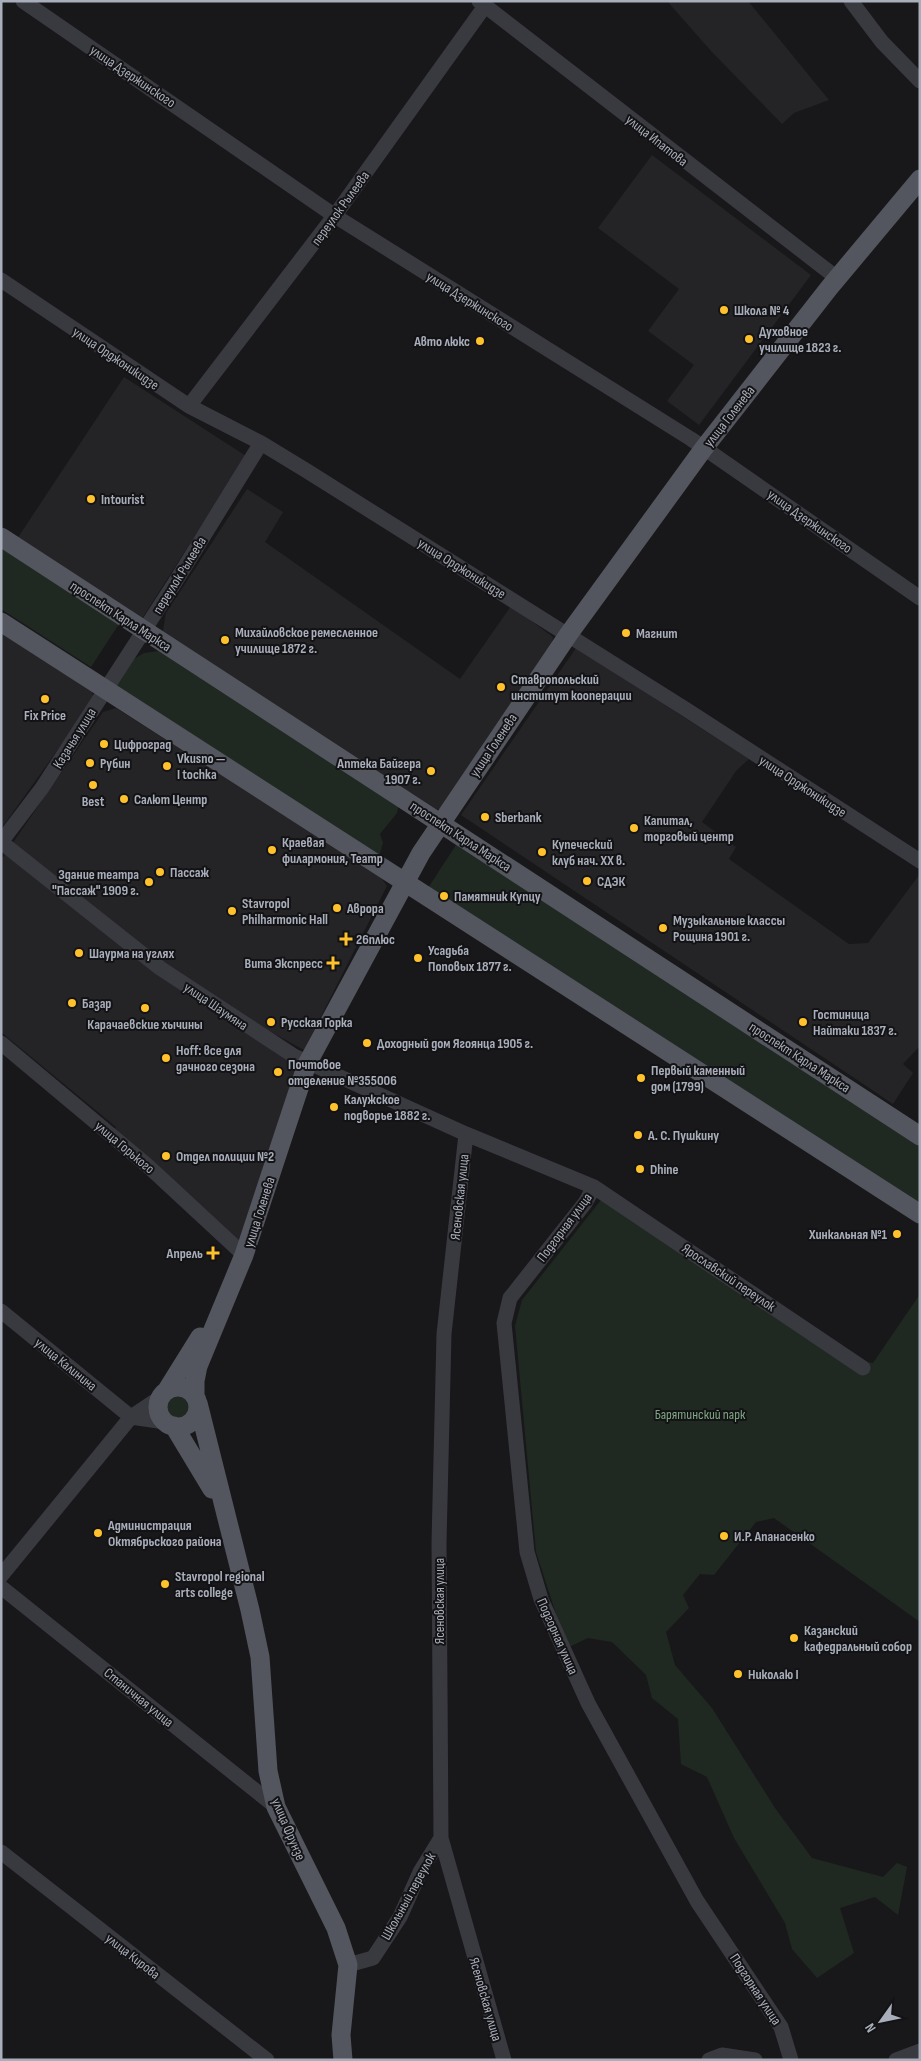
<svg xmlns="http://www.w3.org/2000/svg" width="921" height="2061" font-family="'Sofia Sans Condensed',sans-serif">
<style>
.built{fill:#242427}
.green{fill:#1f2921}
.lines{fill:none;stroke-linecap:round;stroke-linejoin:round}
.minor{stroke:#393940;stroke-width:15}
.major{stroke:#54565f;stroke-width:19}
.poi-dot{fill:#ffc12c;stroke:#131315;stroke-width:2}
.labels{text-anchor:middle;stroke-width:4;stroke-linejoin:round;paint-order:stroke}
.street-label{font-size:14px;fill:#a9aebb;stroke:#131315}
.poi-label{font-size:14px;font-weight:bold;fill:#a9aebb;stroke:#131315;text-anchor:start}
.park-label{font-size:14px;fill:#7fa783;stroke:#131315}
</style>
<rect width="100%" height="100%" fill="#18181a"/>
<path class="built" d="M 667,1 L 748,1 L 829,100 L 794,113 L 782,124 L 711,51 Z
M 652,155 L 811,275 L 699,425 L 667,401 L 694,365 L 648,331 L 679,289 L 598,228 Z
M 124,377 L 246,456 L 141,620 L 17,539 Z
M 247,489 L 283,512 L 265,542 L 460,679 L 511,606 L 553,637 L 551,649 L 444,808 L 436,810 L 168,641 L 163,631 L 166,613 Z
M 1,631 L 92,692 L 94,699 L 1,829 Z
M 576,648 L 749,759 L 736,771 L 702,822 L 736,847 L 729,859 L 849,944 L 868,943 L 920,874 L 920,1046 L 903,1064 L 913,1073 L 893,1104 L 461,815 Z
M 116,708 L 380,876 L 387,886 L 304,1050 L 218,1003 L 288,1058 L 299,1074 L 242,1238 L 239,1240 L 234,1240 L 114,1130 L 116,1127 L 1,1032 L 1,860 L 103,712 Z"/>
<path class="green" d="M 1,548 L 119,624 L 91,667 L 1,609 Z
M 159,651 L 399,804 L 397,813 L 380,834 L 383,843 L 379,857 L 115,691 L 111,672 L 144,653 Z
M 456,845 L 566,916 L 571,916 L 643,966 L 920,1146 L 920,1208 L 428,888 Z
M 601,1200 L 867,1362 L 873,1363 L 920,1294 L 920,1622 L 774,1518 L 756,1522 L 714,1575 L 700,1574 L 683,1595 L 689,1608 L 666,1632 L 675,1665 L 712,1708 L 775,1808 L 812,1858 L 883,1877 L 897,1863 L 907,1867 L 898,1915 L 875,1897 L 840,1908 L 854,1953 L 817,1978 L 792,1949 L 785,1923 L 734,1838 L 707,1777 L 681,1764 L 678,1719 L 652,1698 L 646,1675 L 612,1642 L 588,1638 L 567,1648 L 536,1552 L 515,1326 L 522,1300 Z
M164 1407a14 14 0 1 1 28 0a14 14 0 1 1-28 0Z"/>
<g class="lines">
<path class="minor" d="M 23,1 L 335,216 L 691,439 L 920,598
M 479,1 L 837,278
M 851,1 L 882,42 L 920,81
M 1,280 L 189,406 L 261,443 L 307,471 L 687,710 L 920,861
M 189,406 L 338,211 L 485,6
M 1,842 L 160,968 L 294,1056 L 466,1134 L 594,1187 L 863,1368
M 1,842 L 42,788 L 174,584 L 261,443
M 1,1043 L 148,1166 L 244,1255
M 466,1134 L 444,1334 L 439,1543 L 441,1838 L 504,2060
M 594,1187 L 585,1203 L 510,1298 L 504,1323 L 527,1552 L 541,1599 L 588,1703 L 697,1901 L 781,2027 L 791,2060
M 1,1311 L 131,1417
M 131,1417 L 165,1422
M 1,1576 L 131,1417 L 161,1397
M 1,1587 L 276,1807
M 1,1852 L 267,2060
M 348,1965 L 373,1958 L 400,1917 L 420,1872 L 441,1838
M 709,2060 L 722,2055 L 755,2060
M 896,2060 L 920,2051"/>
<path class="major" d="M 1,537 L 920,1136
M 1,622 L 920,1214
M158 1407a20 20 0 1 1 40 0a20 20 0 1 1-40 0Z
M 167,1390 L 200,1337
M 195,1395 L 195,1381 L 198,1366 L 244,1255 L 307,1064 L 421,853 L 568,635 L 704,448 L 829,288 L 920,179
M 198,1403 L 250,1610 L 260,1657 L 268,1771 L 276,1807 L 336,1928 L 348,1965 L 341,2035 L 343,2060
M 174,1426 L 212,1489"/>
</g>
<g class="poi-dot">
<circle cx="724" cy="310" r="5"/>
<circle cx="749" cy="339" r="5"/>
<circle cx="480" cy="341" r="5"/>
<circle cx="91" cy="499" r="5"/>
<circle cx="626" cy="633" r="5"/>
<circle cx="225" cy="640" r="5"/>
<circle cx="501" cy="687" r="5"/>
<circle cx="45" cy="699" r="5"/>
<circle cx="104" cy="744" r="5"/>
<circle cx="90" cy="763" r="5"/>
<circle cx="167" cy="766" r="5"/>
<circle cx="431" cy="771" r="5"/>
<circle cx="93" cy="785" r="5"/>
<circle cx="124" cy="799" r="5"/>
<circle cx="485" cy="817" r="5"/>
<circle cx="634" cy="828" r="5"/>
<circle cx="272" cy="850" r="5"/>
<circle cx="542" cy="852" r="5"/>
<circle cx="160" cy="872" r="5"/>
<circle cx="587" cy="881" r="5"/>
<circle cx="149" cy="882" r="5"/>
<circle cx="444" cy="896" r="5"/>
<circle cx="337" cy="908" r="5"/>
<circle cx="232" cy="911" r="5"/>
<circle cx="663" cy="928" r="5"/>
<path d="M343.5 931.5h5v5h5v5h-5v5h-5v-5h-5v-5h5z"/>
<circle cx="79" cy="953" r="5"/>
<circle cx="418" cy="958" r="5"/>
<path d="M330.5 955.5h5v5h5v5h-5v5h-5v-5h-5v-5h5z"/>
<circle cx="72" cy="1003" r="5"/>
<circle cx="145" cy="1008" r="5"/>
<circle cx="271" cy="1022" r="5"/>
<circle cx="803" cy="1022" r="5"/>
<circle cx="367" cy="1043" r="5"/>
<circle cx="166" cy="1058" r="5"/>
<circle cx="278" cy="1072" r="5"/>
<circle cx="641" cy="1078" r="5"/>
<circle cx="334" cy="1107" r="5"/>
<circle cx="638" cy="1135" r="5"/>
<circle cx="166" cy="1156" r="5"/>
<circle cx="640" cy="1169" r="5"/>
<circle cx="897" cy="1234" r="5"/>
<path d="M210.5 1245.5h5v5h5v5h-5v5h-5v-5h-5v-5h5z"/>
<circle cx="98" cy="1533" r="5"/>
<circle cx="724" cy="1536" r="5"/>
<circle cx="165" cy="1584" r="5"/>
<circle cx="794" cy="1638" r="5"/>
<circle cx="738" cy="1674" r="5"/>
</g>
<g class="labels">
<g class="street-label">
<text transform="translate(133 76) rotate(34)" y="5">улица Дзержинского</text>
<text transform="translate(657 140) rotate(38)" y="5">улица Ипатова</text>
<text transform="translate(340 208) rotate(-54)" y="5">переулок Рылеева</text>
<text transform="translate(470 301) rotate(32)" y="5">улица Дзержинского</text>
<text transform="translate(116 358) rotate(34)" y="5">улица Орджоникидзе</text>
<text transform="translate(729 416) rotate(-52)" y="5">улица Голенева</text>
<text transform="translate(810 521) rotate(35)" y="5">улица Дзержинского</text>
<text transform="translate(462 568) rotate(32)" y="5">улица Орджоникидзе</text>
<text transform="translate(179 575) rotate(-58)" y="5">переулок Рылеева</text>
<text transform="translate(121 616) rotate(33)" y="5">проспект Карла Маркса</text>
<text transform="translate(74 738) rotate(-58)" y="5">Казачья улица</text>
<text transform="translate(493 745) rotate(-56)" y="5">улица Голенева</text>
<text transform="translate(803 786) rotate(33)" y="5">улица Орджоникидзе</text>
<text transform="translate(461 836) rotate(33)" y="5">проспект Карла Маркса</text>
<text transform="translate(216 1006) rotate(34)" y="5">улица Шаумяна</text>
<text transform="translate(800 1057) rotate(33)" y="5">проспект Карла Маркса</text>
<text transform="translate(125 1147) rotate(40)" y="5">улица Горького</text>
<text transform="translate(459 1197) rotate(-84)" y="5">Ясеновская улица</text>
<text transform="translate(259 1212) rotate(-72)" y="5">улица Голенева</text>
<text transform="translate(564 1227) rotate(-53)" y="5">Подгорная улица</text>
<text transform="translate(729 1277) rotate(34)" y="5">Ярославский переулок</text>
<text transform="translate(66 1364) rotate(39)" y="5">улица Калинина</text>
<text transform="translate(439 1601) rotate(-90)" y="5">Ясеновская улица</text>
<text transform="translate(558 1636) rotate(66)" y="5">Подгорная улица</text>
<text transform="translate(139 1697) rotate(39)" y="5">Станичная улица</text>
<text transform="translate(289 1829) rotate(67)" y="5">улица Фрунзе</text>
<text transform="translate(408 1896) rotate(-61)" y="5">Школьный переулок</text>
<text transform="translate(133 1956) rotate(38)" y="5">улица Кирова</text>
<text transform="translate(756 1989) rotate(57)" y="5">Подгорная улица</text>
<text transform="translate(486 1999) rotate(74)" y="5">Ясеновская улица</text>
</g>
<g class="poi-label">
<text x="734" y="315">Школа № 4</text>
<text x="759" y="336">Духовное<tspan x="759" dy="16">училище 1823 г.</tspan></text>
<text x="470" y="346" text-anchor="end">Авто люкс</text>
<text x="101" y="504">Intourist</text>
<text x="235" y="637">Михайловское ремесленное<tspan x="235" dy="16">училище 1872 г.</tspan></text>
<text x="636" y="638">Магнит</text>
<text x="511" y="684">Ставропольский<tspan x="511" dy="16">институт кооперации</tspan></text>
<text x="45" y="720" text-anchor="middle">Fix Price</text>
<text x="114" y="749">Цифроград</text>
<text x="177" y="763">Vkusno —<tspan x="177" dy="16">I tochka</tspan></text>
<text x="100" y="768">Рубин</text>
<text x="421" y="768" text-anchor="end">Аптека Байгера<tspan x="421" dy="16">1907 г.</tspan></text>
<text x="134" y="804">Салют Центр</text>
<text x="93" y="806" text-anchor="middle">Best</text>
<text x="495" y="822">Sberbank</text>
<text x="644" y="825">Капитал,<tspan x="644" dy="16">торговый центр</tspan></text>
<text x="282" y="847">Краевая<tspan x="282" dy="16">филармония, Театр</tspan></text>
<text x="552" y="849">Купеческий<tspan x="552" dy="16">клуб нач. ХХ в.</tspan></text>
<text x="170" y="877">Пассаж</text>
<text x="139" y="879" text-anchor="end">Здание театра<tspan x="139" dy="16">"Пассаж" 1909 г.</tspan></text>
<text x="597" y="886">СДЭК</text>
<text x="454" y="901">Памятник Купцу</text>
<text x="242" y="908">Stavropol<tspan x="242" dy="16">Philharmonic Hall</tspan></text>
<text x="347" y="913">Аврора</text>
<text x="673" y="925">Музыкальные классы<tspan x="673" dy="16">Рощина 1901 г.</tspan></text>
<text x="356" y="944">26плюс</text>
<text x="428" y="955">Усадьба<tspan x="428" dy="16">Поповых 1877 г.</tspan></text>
<text x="89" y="958">Шаурма на углях</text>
<text x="323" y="968" text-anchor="end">Вита Экспресс</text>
<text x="82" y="1008">Базар</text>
<text x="813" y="1019">Гостиница<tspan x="813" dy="16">Найтаки 1837 г.</tspan></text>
<text x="281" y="1027">Русская Горка</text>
<text x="145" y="1029" text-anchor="middle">Карачаевские хычины</text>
<text x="377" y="1048">Доходный дом Ягоянца 1905 г.</text>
<text x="176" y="1055">Hoff: все для<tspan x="176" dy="16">дачного сезона</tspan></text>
<text x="288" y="1069">Почтовое<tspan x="288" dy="16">отделение №355006</tspan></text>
<text x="651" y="1075">Первый каменный<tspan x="651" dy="16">дом (1799)</tspan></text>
<text x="344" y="1104">Калужское<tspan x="344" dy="16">подворье 1882 г.</tspan></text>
<text x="648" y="1140">А. С. Пушкину</text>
<text x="176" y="1161">Отдел полиции №2</text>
<text x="650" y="1174">Dhine</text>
<text x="887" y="1239" text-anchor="end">Хинкальная №1</text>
<text x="203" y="1258" text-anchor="end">Апрель</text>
<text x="108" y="1530">Администрация<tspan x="108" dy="16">Октябрьского района</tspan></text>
<text x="734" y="1541">И.Р. Апанасенко</text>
<text x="175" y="1581">Stavropol regional<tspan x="175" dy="16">arts college</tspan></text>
<text x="804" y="1635">Казанский<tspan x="804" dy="16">кафедральный собор</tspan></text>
<text x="748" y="1679">Николаю I</text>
</g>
<g class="park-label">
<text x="700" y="1419">Барятинский парк</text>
</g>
</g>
<rect width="921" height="2061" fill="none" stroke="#a9aebb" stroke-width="5"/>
<g transform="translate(881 2021) rotate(237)" stroke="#131315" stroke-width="4" paint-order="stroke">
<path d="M0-4L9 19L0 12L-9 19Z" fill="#a9aebb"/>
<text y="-8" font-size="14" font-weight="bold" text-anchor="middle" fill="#a9aebb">N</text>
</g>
</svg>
